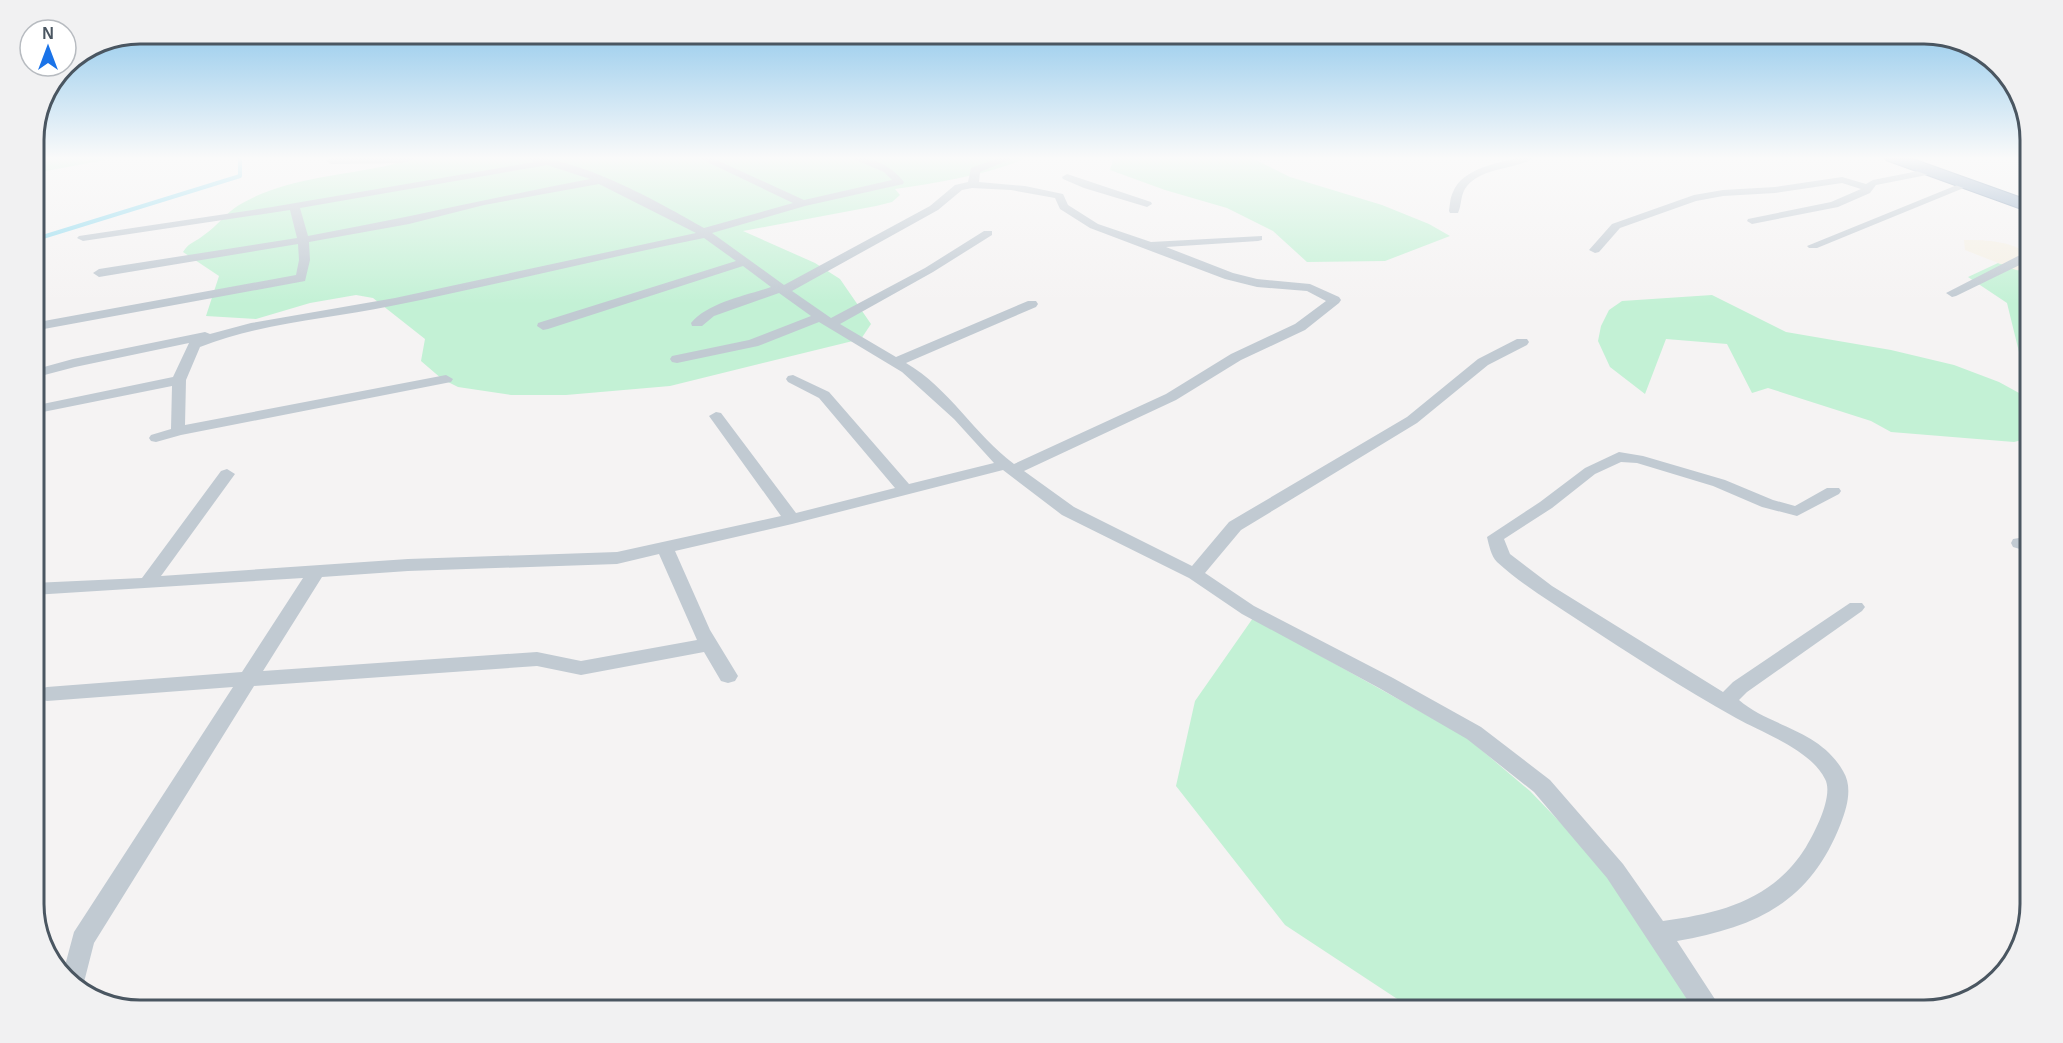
<svg xmlns="http://www.w3.org/2000/svg" width="2063" height="1043" font-family="Helvetica,sans-serif">
<style>
.green{fill:#c3f1d5}
.sand{fill:#f5f0e5}
.lines{fill:none;stroke-linecap:round;stroke-linejoin:round}
.stream{stroke:#90daee;stroke-width:4}
.highway-casing{stroke:#7690ad;stroke-width:2}
.minor{fill:#c1cad2;fill-rule:evenodd}
.highway{fill:#8ba5c1;fill-rule:evenodd}
.rim{fill:none;stroke:#4a5661;stroke-width:3}
</style>
<rect width="100%" height="100%" fill="#f5f3f3"/>
<path class="green" d="M 120,157 L 41,172 L 33,170 L 33,157 Z
M 398,157 L 1029,157 C 987,175 940,182 895,189 L 900,195 L 892,202 L 876,206 L 743,231 L 815,263 L 840,279 L 871,324 L 861,339 L 670,386 L 566,395 L 511,395 L 458,387 L 442,379 L 421,361 L 425,339 L 373,298 L 356,295 L 310,303 L 256,319 L 206,316 L 219,276 L 183,252 C 189,242 196,242 204,235 C 217,226 226,213 239,205 C 282,179 338,176 386,166 L 400,162 Z
M 1114,157 L 1250,157 L 1290,177 L 1382,205 L 1429,224 L 1450,236 L 1385,261 L 1307,262 L 1273,231 L 1227,208 L 1165,190 L 1110,170 Z
M 1998,263 L 2030,272 L 2030,357 L 2019,352 L 2007,303 L 1968,277 Z
M 1712,295 L 1786,332 L 1891,350 L 1954,365 L 1999,382 L 2030,399 L 2030,438 L 2014,442 L 1891,432 L 1871,421 L 1768,388 L 1752,393 L 1727,344 L 1666,339 L 1645,394 L 1610,367 L 1598,341 L 1601,326 L 1609,310 L 1622,301 Z
M 1253,618 L 1466,737 L 1530,791 L 1610,874 L 1719,1010 L 1414,1010 L 1285,925 L 1176,786 L 1195,701 Z"/>
<path class="sand" d="M 1964,240 C 1991,240 2007,241 2030,254 L 2030,272 L 2016,270 L 1965,250 Z"/>
<g class="lines">
<path class="stream" d="M 33,240 L 240,176 L 240,157"/>
<g class="highway-casing">
<path id="highway" d="M 1884,157 L 1907,157 L 2030,201 L 2030,212 L 1886,160 Z"/>
</g>
<path class="minor" d="M 422,157 L 402,163 L 331,164 L 326,161 L 331,158 Z
M 527,157 C 578,157 659,202 704,228 L 793,203 L 697,157 L 710,157 L 804,200 L 892,180 L 884,172 L 849,157 C 871,157 890,164 904,182 L 903,184 L 805,206 L 712,233 L 784,285 L 930,206 L 955,185 L 968,182 L 971,168 L 1001,157 L 1016,157 L 980,172 L 979,182 L 1025,186 L 1063,194 L 1068,205 L 1098,224 L 1151,242 L 1262,236 L 1262,240 L 1258,241 L 1166,247 L 1233,273 L 1257,279 L 1310,284 L 1339,297 L 1341,300 L 1339,303 L 1305,330 L 1241,360 L 1176,400 L 1024,471 L 1074,507 L 1192,566 L 1229,522 L 1407,417 L 1478,359 L 1517,339 L 1527,339 L 1529,342 L 1527,345 L 1488,365 L 1417,423 L 1241,530 L 1205,573 L 1254,606 L 1393,678 L 1481,727 L 1550,780 L 1623,864 L 1663,921 C 1721,913 1773,900 1806,847 C 1815,832 1834,795 1825,779 C 1811,750 1763,733 1736,718 C 1682,688 1630,654 1578,620 C 1551,602 1521,584 1497,562 C 1491,556 1489,545 1487,537 L 1540,502 L 1585,468 L 1619,452 L 1643,456 L 1725,480 L 1773,500 L 1795,506 L 1827,488 L 1839,488 L 1841,491 L 1839,494 L 1797,516 L 1762,507 L 1713,486 L 1637,463 L 1621,462 L 1595,474 L 1552,508 L 1504,539 L 1510,554 L 1552,586 L 1723,692 L 1733,682 L 1850,603 L 1862,603 L 1865,607 L 1862,611 L 1747,692 L 1739,700 C 1770,727 1819,729 1843,771 C 1853,787 1847,807 1841,823 C 1810,903 1756,927 1677,941 L 1722,1010 L 1694,1010 L 1607,878 L 1534,792 L 1467,739 L 1379,688 L 1242,614 L 1189,578 L 1062,515 L 1003,470 L 792,524 L 675,551 L 710,630 L 738,676 L 735,681 L 728,683 L 721,681 L 704,652 L 581,675 L 537,666 L 254,686 L 94,943 L 82,990 L 63,973 L 74,932 L 233,687 L 47,701 L 40,699 L 37,694 L 40,689 L 47,687 L 242,672 L 303,578 L 33,595 L 33,583 L 142,578 L 221,471 L 227,469 L 235,474 L 161,576 L 408,559 L 617,552 L 781,516 L 709,416 L 716,412 L 721,413 L 796,513 L 895,488 L 819,398 L 788,382 L 786,379 L 788,376 L 793,375 L 829,392 L 909,484 L 994,463 L 954,419 L 902,372 L 819,322 L 758,346 L 677,363 L 672,362 L 670,359 L 672,356 L 749,340 L 811,316 L 779,293 L 714,316 L 702,326 L 692,326 L 691,323 C 709,302 746,296 771,287 L 743,266 L 548,329 L 543,330 L 537,326 L 538,323 L 736,261 L 704,238 C 599,259 496,285 391,306 C 328,319 260,323 200,347 L 186,380 L 185,425 L 446,375 L 453,379 L 451,382 L 181,435 L 156,442 L 151,441 L 149,438 L 151,435 L 171,429 L 172,386 L 33,414 L 33,406 L 173,377 L 189,343 L 75,367 L 33,378 L 33,370 L 73,359 L 205,332 L 210,334 L 251,323 L 395,298 L 696,233 L 599,184 L 484,205 L 409,224 L 309,242 L 310,260 L 305,281 L 33,331 L 33,323 L 296,275 L 299,260 L 298,244 L 99,277 L 93,273 L 99,269 L 297,238 L 290,210 L 83,241 L 77,238 L 79,236 L 272,207 L 535,162 ZM 547,165 L 590,179 C 496,197 402,219 308,236 L 300,208 ZM 972,188 L 1011,190 L 1055,198 L 1060,209 L 1090,228 L 1225,279 L 1257,287 L 1307,291 L 1326,301 L 1295,324 L 1231,354 L 1166,394 L 1014,464 C 975,435 949,388 906,363 L 1036,307 L 1038,304 L 1036,301 L 1028,301 L 896,357 L 840,324 L 933,272 L 992,235 L 992,231 L 984,231 L 925,268 L 831,318 L 792,291 L 938,210 L 962,190 ZM 659,554 L 697,640 L 581,661 L 537,652 L 263,671 L 322,577 L 408,571 L 617,564 Z
M 1520,157 L 1536,157 C 1516,170 1484,166 1467,186 C 1460,194 1462,205 1458,213 L 1450,213 L 1449,211 C 1450,205 1450,198 1453,192 C 1463,168 1498,163 1520,157 Z
M 1928,169 L 1933,172 L 1932,174 L 1876,185 L 1870,193 L 1838,207 L 1752,224 L 1747,221 L 1748,219 L 1831,202 L 1861,189 L 1842,183 L 1775,193 L 1723,196 L 1696,201 L 1620,228 L 1599,252 L 1595,253 L 1589,250 L 1612,224 L 1694,195 L 1723,190 L 1775,187 L 1842,177 L 1866,184 L 1873,180 Z
M 1067,174 L 1151,202 L 1152,204 L 1147,207 L 1084,188 L 1063,179 L 1062,177 Z
M 1962,183 L 1971,185 L 1817,248 L 1809,248 L 1807,246 Z
M 2030,254 L 2030,260 L 1956,296 L 1952,297 L 1946,293 L 2018,256 Z
M 2019,538 L 2030,541 L 2030,552 L 2013,547 L 2011,543 L 2013,539 Z"/>
<use href="#highway" class="highway"/>
</g>
<linearGradient id="sky" x2="0" y2="1"><stop stop-color="#85c3ea"/><stop offset="0.52" stop-color="#fafafa"/><stop offset="1" stop-color="#fafafa" stop-opacity="0"/></linearGradient>
<rect width="2063" height="304" fill="url(#sky)"/>
<path d="M0 0H2063V1043H0ZM140 44H1924A96 96 0 0 1 2020 140V904A96 96 0 0 1 1924 1000H140A96 96 0 0 1 44 904V140A96 96 0 0 1 140 44Z" fill="#f1f1f2" fill-rule="evenodd"/>
<path class="rim" d="M140 44H1924A96 96 0 0 1 2020 140V904A96 96 0 0 1 1924 1000H140A96 96 0 0 1 44 904V140A96 96 0 0 1 140 44Z"/>
<g transform="translate(48 48)"><circle r="28" fill="#ffffff" stroke="#b7bbc0" stroke-width="1.5"/>
<path d="M0-4.5L10 22L0 15L-10 22Z" fill="#1a73e8"/>
<text y="-9" font-size="16" font-weight="bold" text-anchor="middle" fill="#4a5661">N</text>
</g>
</svg>
